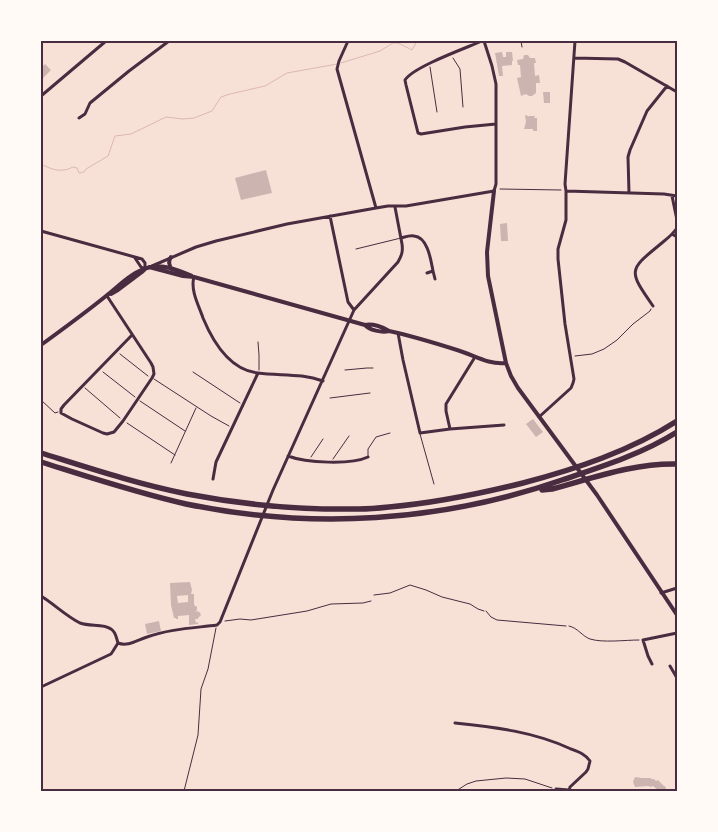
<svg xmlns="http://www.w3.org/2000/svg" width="718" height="832" font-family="Raleway,sans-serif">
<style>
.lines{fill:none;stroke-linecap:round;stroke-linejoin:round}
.stream{stroke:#dcb8b0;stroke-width:1}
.building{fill:#ccb4b1;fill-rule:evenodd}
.path{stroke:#4a2c40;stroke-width:1}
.service{stroke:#4a2c40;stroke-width:1}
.minor{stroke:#4a2c40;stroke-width:3}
.tertiary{stroke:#4a2c40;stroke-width:4}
.motorway{stroke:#4a2c40;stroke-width:5.5}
.neatline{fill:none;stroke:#4a2c40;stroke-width:2}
</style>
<rect width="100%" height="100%" fill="#f7e1d7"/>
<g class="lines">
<path class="stream" d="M 341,63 L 380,51 L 393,43 L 398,43 L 412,50 L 417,41
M 41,164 C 52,170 62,173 73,167 L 77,168 L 79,173 L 84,172 L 86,169 L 108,156 L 115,136 L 131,134 L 166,117 L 183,119 L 194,118 L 212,111 L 221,97 L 230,94 L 265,86 L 287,73 L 337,64"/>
</g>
<path class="building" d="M 502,52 L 503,57 L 506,57 L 506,52 L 512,52 L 513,61 L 512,61 L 512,65 L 502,66 L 503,76 L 499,76 L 495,53 Z
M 524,55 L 528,55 L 530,58 L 535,58 L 536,63 L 534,63 L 535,76 L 539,75 L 540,83 L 536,83 L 536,93 L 532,96 L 529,96 L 526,94 L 521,96 L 517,78 L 521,77 L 520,65 L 518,65 L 517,60 L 523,59 Z
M 45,64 L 51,70 L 41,80 L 41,68 Z
M 543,92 L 550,92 L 550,103 L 544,103 Z
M 525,115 L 528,116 L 528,117 L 529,116 L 535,116 L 534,118 L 537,118 L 537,131 L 533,131 L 533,129 L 524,129 L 526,122 Z
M 266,170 L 272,193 L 241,200 L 235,178 Z
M 507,223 L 508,241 L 501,241 L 500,224 Z
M 533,419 L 543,432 L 536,437 L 526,424 Z
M 190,582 L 192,590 L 191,594 L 194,594 L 194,605 L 197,607 L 197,610 L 195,612 L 198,611 L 200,613 L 201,615 L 198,618 L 198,619 L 195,619 L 196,623 L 198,622 L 198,624 L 189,625 L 189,615 L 178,616 L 178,619 L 176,619 L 176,618 L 174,618 L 171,605 L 170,583 ZM 188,595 L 188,602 L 178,603 L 177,596 Z
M 159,621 L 161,631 L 147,634 L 145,624 Z
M 635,777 L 642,778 L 651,778 L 651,779 L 654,779 L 656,781 L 658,780 L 664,786 L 665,786 L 666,789 L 668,791 L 659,791 L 653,786 L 651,787 L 648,786 L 635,787 L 633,782 Z"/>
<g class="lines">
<path class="path" d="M 521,41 L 522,47
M 453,58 L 460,69 L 463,107
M 430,67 L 437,112
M 500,189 L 561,190
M 258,342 L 259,355 L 259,370
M 120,354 L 148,376
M 575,356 L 592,354 L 604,349 L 617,340 L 633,324 L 650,311 L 651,309
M 345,370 L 367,368 L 373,368
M 103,372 L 135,397
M 193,372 L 240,403
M 154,379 L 211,416 L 229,426
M 85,388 L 120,418
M 330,398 L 370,393
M 41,400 L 55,413 L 58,412
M 140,401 L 185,431
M 127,423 L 175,455
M 311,457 L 323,439
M 333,459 L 349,436
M 171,463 L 196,408
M 374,595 L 390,593 L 410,585 L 426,590 L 442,597 L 470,604 L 478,609 L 484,611
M 225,621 L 240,619 L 251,620 L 307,611 L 331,604 L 363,603 L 371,601
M 569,626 C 578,628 582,636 590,639 C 603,643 625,640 639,640
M 184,791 L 198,735 L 201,689 L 208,669 L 216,628
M 456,791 L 467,784 L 476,781 L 506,778 L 525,779 L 552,788"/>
<path class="service" d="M 356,249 L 401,238
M 420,434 L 434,484
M 368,457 L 368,449 L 376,437 L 390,433
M 486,611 L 491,617 L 497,620 L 566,626"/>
<path class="minor" d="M 348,41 L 339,61 L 337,69 L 376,208
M 482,41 C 466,48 413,67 405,80 L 406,85 L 418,133 L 421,134 L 465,127 L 496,124
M 574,58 L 618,59 L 625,62 L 677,92
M 41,96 L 106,41
M 79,118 L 85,114 L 90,103 L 129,71 L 169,41
M 566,191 L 664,194 L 677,196
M 629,193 L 628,157 L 630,150 L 647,111 L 667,86
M 672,196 L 677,220
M 330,216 L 348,302 L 354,310
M 41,231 L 142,259 L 145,263 L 145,269
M 672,234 L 677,237
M 401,238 C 405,237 410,235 414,236 C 428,237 431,261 433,271 L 427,273
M 135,258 L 141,267 L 145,269
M 152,266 L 196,247 L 216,241 L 287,224 L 376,208 L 388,206 L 406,206 L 494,191 L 496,184 L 496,84 L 492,66 L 484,41
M 433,271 L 435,279
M 194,277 C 190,290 199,306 203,318 C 213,342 229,370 258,373 C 280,376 301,373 323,381
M 107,296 L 151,363 L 153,367 L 154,374 L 152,378 L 123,421 L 114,432 L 107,434 L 103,433 L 72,419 L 61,413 L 61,409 L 64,405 L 132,335
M 653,306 C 627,269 629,270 663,242 C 668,238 673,234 677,228
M 398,333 L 403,360 L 420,433 L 450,429 L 504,425
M 539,417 L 571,388 L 573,383 L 574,379 L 565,324 L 558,259 L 558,249 L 566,220 L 566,191 L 565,184 L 575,41
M 450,429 L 446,411 L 446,404 L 475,357
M 288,456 C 306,463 351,465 368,457
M 213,479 L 216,462 L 258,373
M 661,593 L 677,588
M 41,596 C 54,604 66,616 80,623 C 90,627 103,623 111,629 C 116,632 116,637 118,643
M 118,643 C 128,647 137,640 147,637 C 169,629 194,628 217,625 L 220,622 L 273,490 L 354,310 L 398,262 C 402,255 403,251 402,244 L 395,207
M 652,664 L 648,656 L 643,640 L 677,633
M 670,666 L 677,678
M 41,687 L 111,654 L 113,651 L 118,643
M 455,723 C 495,727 535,732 571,749 C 579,752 585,754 590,761 L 588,769 L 586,772 L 570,787 L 569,791
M 556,789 L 569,790"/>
<path class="tertiary" d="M 494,191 L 487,252 L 488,276 L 506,363 L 511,376 L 518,388 L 597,495 L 677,615
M 171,257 C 168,261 169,266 172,269
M 149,267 L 183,276 L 194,277 L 365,325 C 372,323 383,327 389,331 C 412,336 435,343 457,350 C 474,355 488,365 506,363
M 111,294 L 118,290 L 142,272 L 145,269
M 365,325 C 369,330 382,333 389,331
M 41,345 C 63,329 85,313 106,296 C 120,285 132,271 151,267 C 164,264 180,271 192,276"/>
<path class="motorway" d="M 41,453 C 89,468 137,484 187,494 C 244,505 301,510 359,509 C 369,509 380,508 389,507 C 435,503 479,494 523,483 C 576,469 630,451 677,421
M 41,462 C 89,477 137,493 186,504 C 312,530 441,522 562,480 C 601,467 642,454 677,432
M 542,490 L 552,489 C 593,478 634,463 677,464"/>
</g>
<rect width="718" height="832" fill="none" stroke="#fffaf5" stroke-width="85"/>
<rect x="42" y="42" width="634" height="748" class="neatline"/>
</svg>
